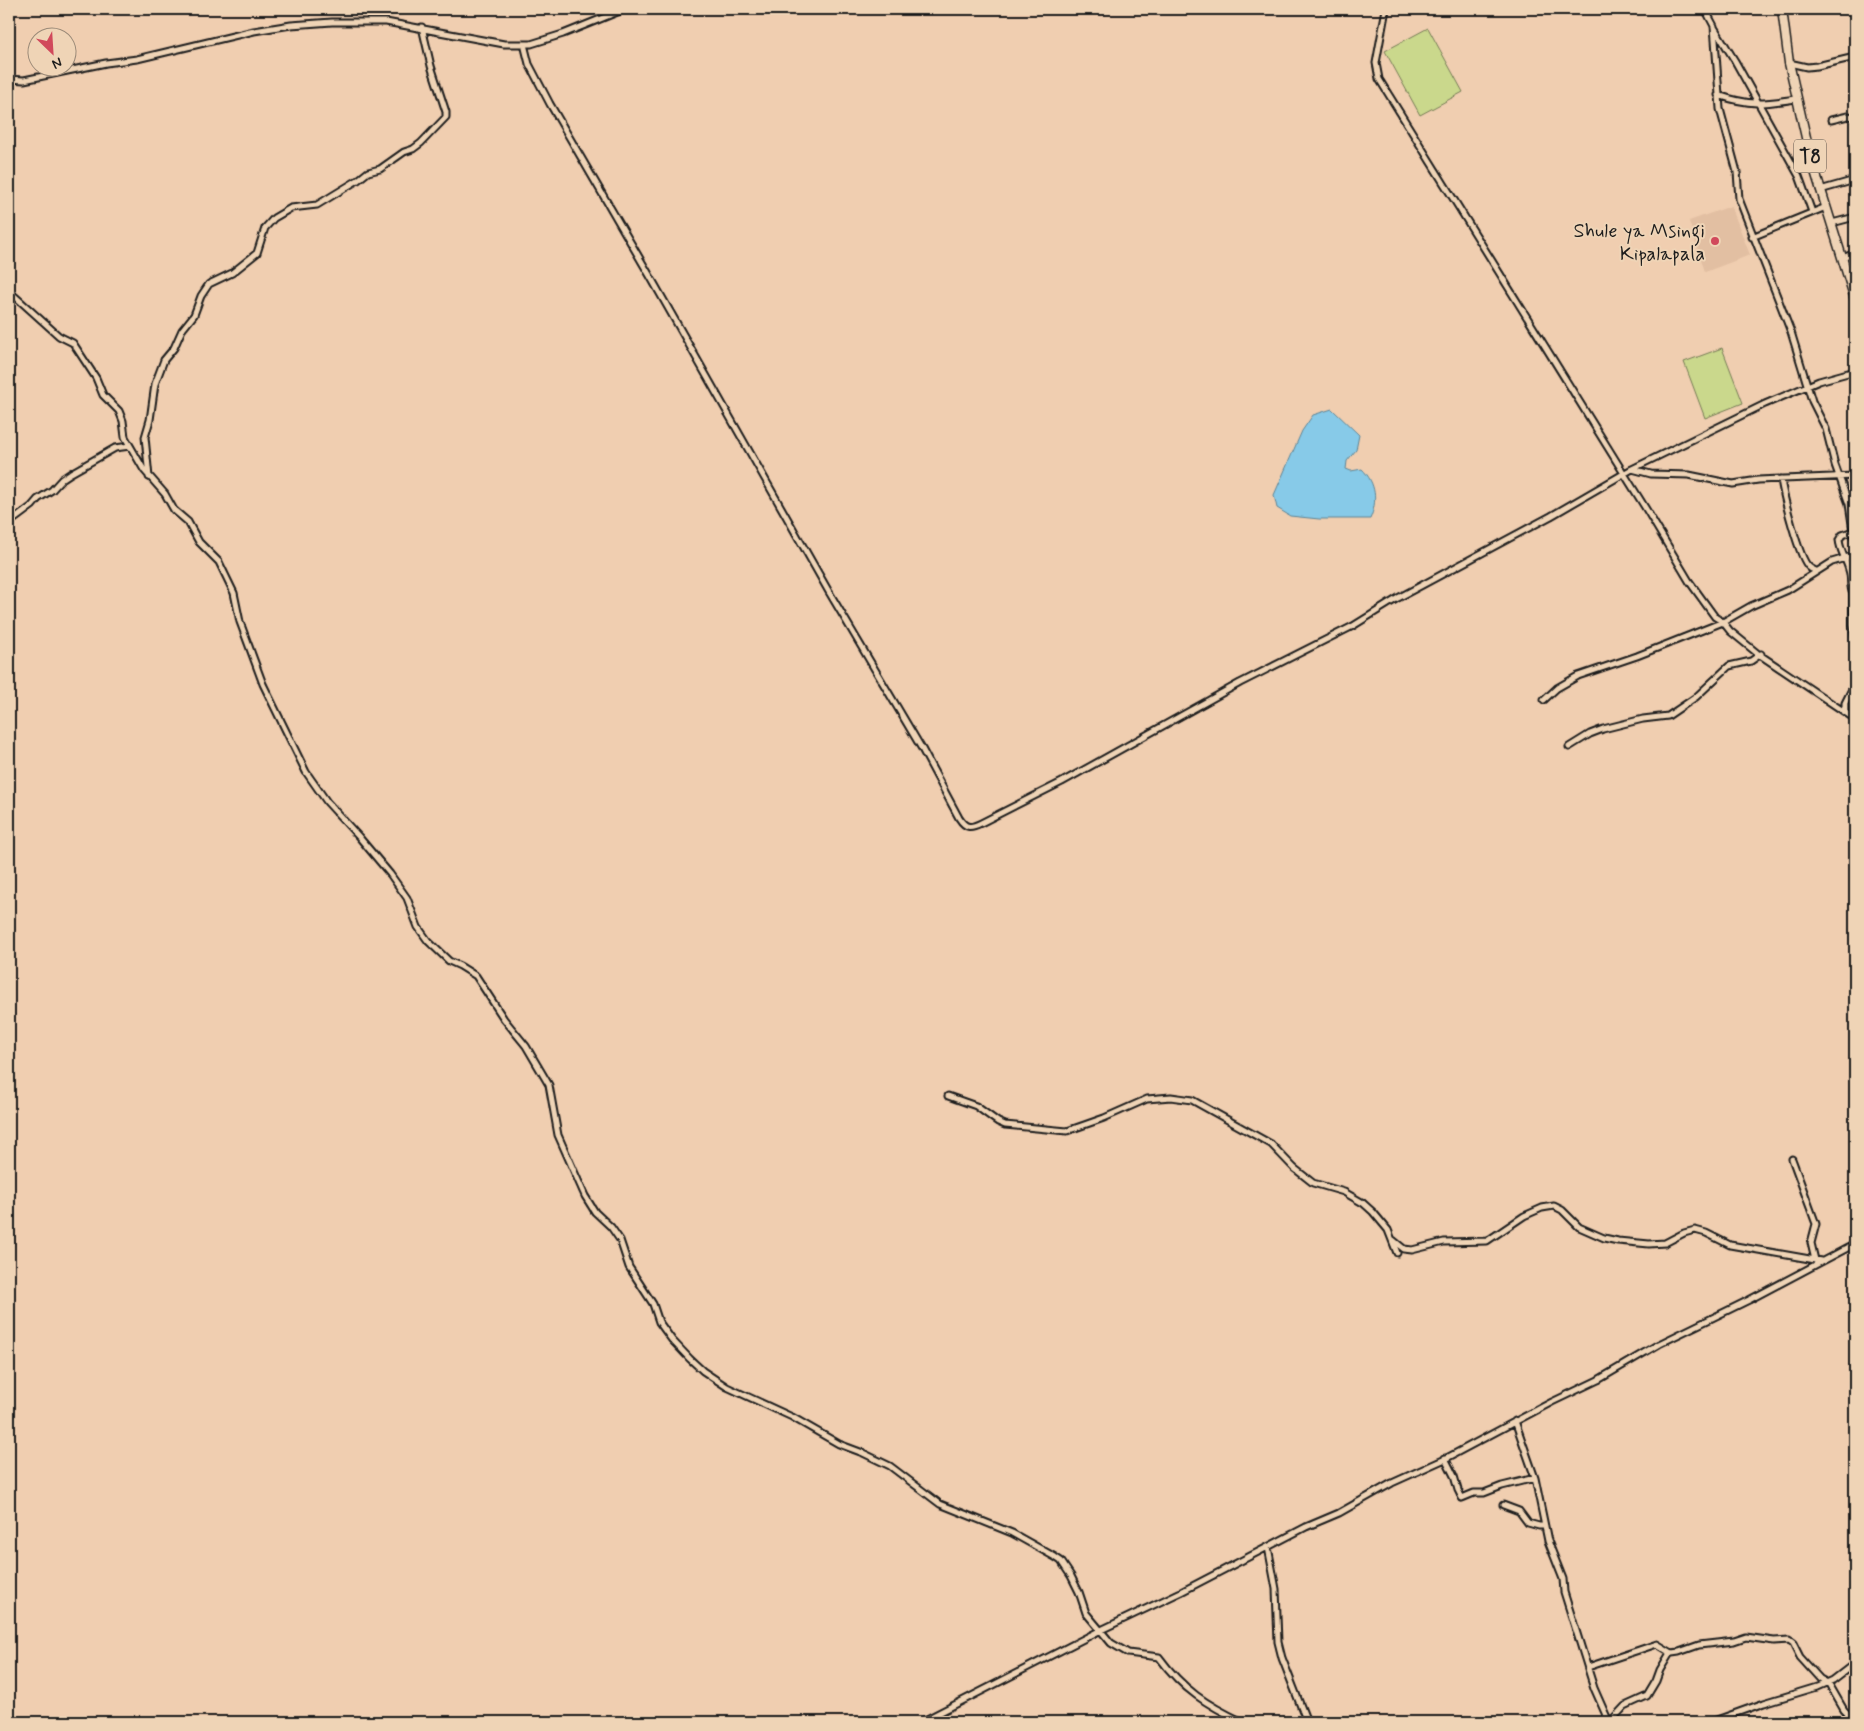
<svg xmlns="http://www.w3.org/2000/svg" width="1864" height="1731" font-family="Mynerve,sans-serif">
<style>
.built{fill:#e2bfa2}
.green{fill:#cad88c;stroke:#737a54}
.water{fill:#87cae8;stroke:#5c8496}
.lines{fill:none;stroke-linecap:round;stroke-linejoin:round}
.minor-casing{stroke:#1c1c1c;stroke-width:9}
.trunk-casing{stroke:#1c1c1c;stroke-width:11}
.minor{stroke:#efd4b6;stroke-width:5}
.trunk{stroke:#efd4b6;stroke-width:8}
.poi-dot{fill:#d1495b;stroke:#efd4b6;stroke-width:2}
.labels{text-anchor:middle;stroke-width:4;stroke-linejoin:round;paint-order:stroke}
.shield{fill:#efd4b6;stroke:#5b534a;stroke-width:1}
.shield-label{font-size:19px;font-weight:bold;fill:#1c1c1c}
.poi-label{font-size:20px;fill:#1c1c1c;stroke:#efd4b6;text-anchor:end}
</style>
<rect width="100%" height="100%" fill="#f0ceb0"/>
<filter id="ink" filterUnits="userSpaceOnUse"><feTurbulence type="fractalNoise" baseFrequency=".02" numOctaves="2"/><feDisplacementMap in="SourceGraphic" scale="10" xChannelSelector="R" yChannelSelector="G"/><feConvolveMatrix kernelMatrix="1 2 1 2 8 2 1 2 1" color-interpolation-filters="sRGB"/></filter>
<g filter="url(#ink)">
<path class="built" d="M 1731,206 L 1750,255 L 1705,272 L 1689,221 Z"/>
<path class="green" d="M 1428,28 L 1463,92 L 1420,115 L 1385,51 Z
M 1722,348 L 1743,403 L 1705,418 L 1684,362 Z"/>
<path class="water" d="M 1332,409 L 1359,435 L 1356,450 L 1347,461 L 1346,469 L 1351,471 L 1362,469 C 1376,483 1378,501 1370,519 L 1319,519 L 1290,516 L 1277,508 L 1274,495 L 1302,431 L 1313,415 Z"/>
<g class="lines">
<g class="minor-casing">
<path id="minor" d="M 1386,9 L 1376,63 L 1379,79 L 1646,509 L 1689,581 L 1715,617 L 1723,622 L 1730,631 L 1757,653 L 1855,719
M 1705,9 L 1714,26 L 1720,109 L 1737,172 L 1739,199 L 1791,332 L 1812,401 L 1826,429 L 1835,465 L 1849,504 L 1855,544
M 1852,9 L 1855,17
M 1714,27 L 1735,61 L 1790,160 L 1799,176 L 1812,212
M 524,44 L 529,64 L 550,104 L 650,276 L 829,592 L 922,749 L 959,818 C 966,829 971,828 981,823 L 1062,782 L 1240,683 L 1353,626 L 1398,598 L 1551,516 L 1632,469 L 1765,404 L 1819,381 L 1855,371
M 1789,63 L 1807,67 L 1817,66 L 1855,57
M 9,79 L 24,80 L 106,63 L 137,59 L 254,31 L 291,25 L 332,22 L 386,22 L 504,44 L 531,44 L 563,34 L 625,9
M 1718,95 C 1750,106 1763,104 1796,99
M 1831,120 L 1848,116 L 1855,117
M 1820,190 L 1855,180
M 1832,223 L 1855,217
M 1752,237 L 1826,207
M 1843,258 L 1852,254 L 1855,249
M 9,291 L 59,336 L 73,343 L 96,378 L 103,395 L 119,411 L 123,421 L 125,437 L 144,470 L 165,494 L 174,510 L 188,522 L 199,542 L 219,562 L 234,593 L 240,622 L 263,684 L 306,772 L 327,802 L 359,837 L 390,874 L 407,898 L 418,927 L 428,941 L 449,961 L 460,966 L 476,976 L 504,1019 L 526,1046 L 549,1085 L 558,1135 L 585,1196 L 595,1212 L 611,1227 L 620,1240 L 629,1267 L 653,1304 L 659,1322 L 672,1340 L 690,1359 L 703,1371 L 727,1387 L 792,1417 L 839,1444 L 863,1453 L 890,1466 L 940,1504 L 1012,1533 L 1055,1557 L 1061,1561 L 1071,1576 L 1079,1592 L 1086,1613 L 1111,1643 L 1128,1653 L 1159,1657 C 1183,1690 1207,1705 1243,1722
M 1632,469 L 1651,474 L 1689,475 L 1733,484 L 1758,480 L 1855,476
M 149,477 L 145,437 L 150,420 L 155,384 L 164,360 L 174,348 L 182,330 L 194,315 L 201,296 L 209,284 L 232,273 L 257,253 L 265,228 L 274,218 L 291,208 L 317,205 L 358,180 L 368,172 L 380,169 L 404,152 L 413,149 L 421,143 L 446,117 L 446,112 L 431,66 L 422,27
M 1781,479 C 1783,494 1799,559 1809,567 C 1811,569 1814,570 1816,571
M 9,521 L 16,518 L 32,506 L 38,499 L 52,490 L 62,479 L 71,473 L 115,448 L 130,446
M 1855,591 L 1853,594 L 1853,625 L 1855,643
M 1853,594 C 1849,586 1852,578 1849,570 C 1846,559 1840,551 1839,540 L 1842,535 L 1853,531
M 1544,700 L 1557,688 L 1578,676 L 1637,656 L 1723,622 L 1751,606 L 1788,590 L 1832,562 L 1855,555
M 1845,712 L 1845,703 L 1852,689 L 1855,669
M 1569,747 L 1590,734 L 1603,729 L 1643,719 L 1668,716 L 1696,697 L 1729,666 L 1751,661 L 1761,654
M 948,1096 L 976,1106 L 998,1122 L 1005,1125 L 1067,1131 L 1104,1118 L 1147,1099 L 1171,1097 L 1192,1100 L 1271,1144 L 1294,1168 L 1313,1183 L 1344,1192 L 1363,1203 L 1373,1212 L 1388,1230 L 1397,1253
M 1792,1159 L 1816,1224 L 1811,1243 L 1815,1260
M 1393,1240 L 1404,1249 L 1412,1250 L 1444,1242 L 1487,1241 L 1524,1216 L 1542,1208 L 1554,1206 L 1562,1210 L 1579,1227 L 1604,1238 L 1618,1241 L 1649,1244 L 1665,1243 L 1684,1233 L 1695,1230 L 1706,1233 L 1730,1245 L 1821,1261
M 1515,1421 L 1535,1478 L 1548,1541 L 1563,1579 L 1564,1592 L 1594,1688 L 1609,1722
M 1445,1458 L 1454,1476 L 1458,1490 L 1462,1498 L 1474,1493 L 1484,1493 L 1502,1486 L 1535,1478
M 1503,1505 L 1519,1511 L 1528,1523 L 1539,1526 L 1545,1526
M 1268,1547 L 1276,1589 L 1278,1642 L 1282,1658 L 1307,1722
M 1588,1667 L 1657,1644 L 1672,1653 L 1679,1652 L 1699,1645 L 1734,1641 L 1746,1637 L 1774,1641 L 1789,1640 L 1793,1643 L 1800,1657 L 1820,1679 L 1829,1684 L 1844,1710 L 1855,1721
M 921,1722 L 1101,1630 L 1181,1592 L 1306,1527 L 1339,1513 L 1392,1483 L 1443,1460 L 1552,1402 L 1598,1380 L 1659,1344 L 1749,1300 L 1855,1244
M 1610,1722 L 1625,1706 L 1647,1696 L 1656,1681 L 1660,1670 L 1670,1653
M 1711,1722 L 1764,1703 L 1817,1687 L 1833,1680 L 1855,1663"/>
</g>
<g class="trunk-casing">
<path id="trunk" d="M 1782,9 L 1789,63 L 1810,155 L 1855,299"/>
</g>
<use href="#minor" class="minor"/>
<use href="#trunk" class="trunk"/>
</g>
</g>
<circle class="poi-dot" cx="1715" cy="241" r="5"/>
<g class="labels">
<rect class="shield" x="1794" y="139.5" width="32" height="33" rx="4"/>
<g class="shield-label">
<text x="1810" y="163">T8</text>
</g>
<g class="poi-label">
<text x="1705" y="237">Shule ya Msingi<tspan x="1705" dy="23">Kipalapala</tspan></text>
</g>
</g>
<rect width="1864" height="1731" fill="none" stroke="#efd4b6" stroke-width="30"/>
<rect x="15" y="15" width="1834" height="1701" fill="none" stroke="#1c1c1c" stroke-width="2" filter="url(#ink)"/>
<g transform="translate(52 52) rotate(155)"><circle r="24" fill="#efd4b6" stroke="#9b8a78"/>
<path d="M0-4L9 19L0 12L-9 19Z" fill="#d1495b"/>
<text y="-8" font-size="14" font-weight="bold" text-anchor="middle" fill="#1c1c1c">N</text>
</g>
</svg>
